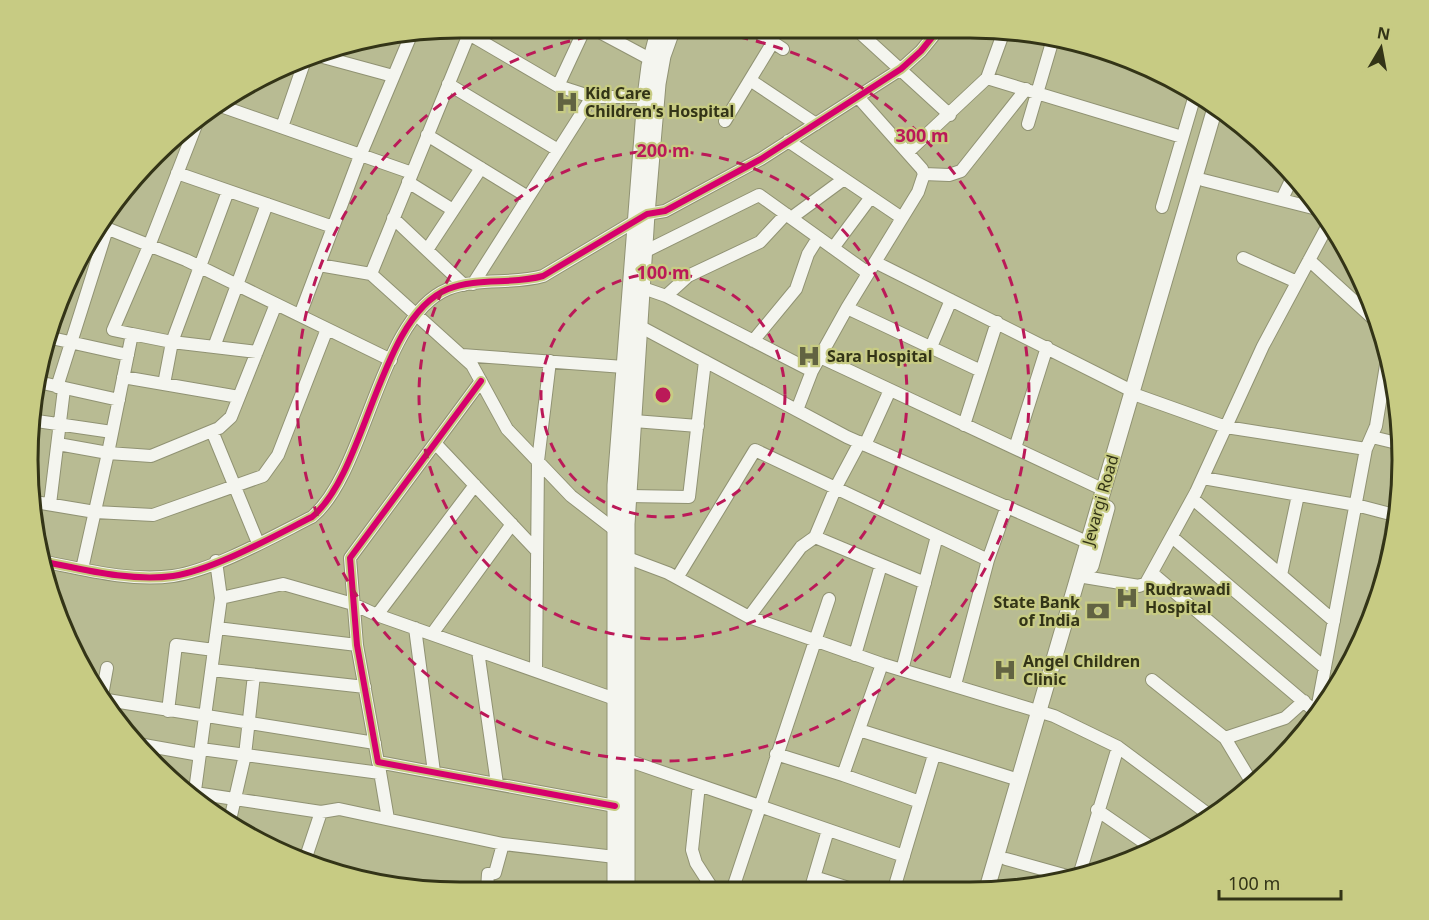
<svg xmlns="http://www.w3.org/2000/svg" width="1429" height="920" font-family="'Noto Sans',sans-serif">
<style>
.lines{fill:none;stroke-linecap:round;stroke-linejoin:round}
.minor-casing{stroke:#909273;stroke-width:14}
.major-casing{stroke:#909273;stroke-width:17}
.minor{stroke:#f4f5ef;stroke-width:12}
.major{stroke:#f4f5ef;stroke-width:15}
.cycleway-casing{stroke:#c7cb83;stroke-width:10}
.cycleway{stroke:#d6006c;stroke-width:6}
.ring{fill:none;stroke:#bb1958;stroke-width:3;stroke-dasharray:10 8}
.labels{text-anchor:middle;stroke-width:4.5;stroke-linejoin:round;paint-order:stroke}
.poi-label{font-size:16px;font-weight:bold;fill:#333417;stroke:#c7cb83;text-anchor:start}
.street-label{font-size:16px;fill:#333417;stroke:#c7cb83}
.rim{fill:none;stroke:#333417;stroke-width:3}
.centre{fill:#bb1958;stroke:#c7cb83;stroke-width:3}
.ring-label{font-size:18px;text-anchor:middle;font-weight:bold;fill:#bb1958;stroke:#c7cb83;stroke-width:4.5;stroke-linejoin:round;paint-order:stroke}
</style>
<rect width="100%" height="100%" fill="#b8bb93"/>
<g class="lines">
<g class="minor-casing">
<path id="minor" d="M 457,27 L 558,86
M 585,28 L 558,86 L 592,97 L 645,97
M 592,28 L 650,59
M 753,29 L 783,49
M 857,30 L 950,115
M 1004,31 L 987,78 L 1182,137
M 469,34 L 371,274 L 472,365 L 507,429 L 571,496 L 615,530
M 312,54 L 393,76
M 750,80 L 816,124
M 448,84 L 558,150
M 215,104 L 412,173
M 725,121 L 773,42
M 1028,124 L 1053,39
M 282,127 L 306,57
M 427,135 L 528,197
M 788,141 L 902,218
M 908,152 L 987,78
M 177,173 L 333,227
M 924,174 L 949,175 L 961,171 L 1026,89
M 1203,180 L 1321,210
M 408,182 L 453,210
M 1282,199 L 1293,176
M 1162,207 L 1195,95
M 393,218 L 464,285
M 791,218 L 844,179
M 101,226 L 186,260 L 391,360
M 833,248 L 871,197
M 427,250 L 481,168
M 646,251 L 759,195 L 868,273
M 1243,258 L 1297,282
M 1309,260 L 1377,322
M 875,262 L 1132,391
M 319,265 L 371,274
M 473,284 L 592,97
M 643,288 L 666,296 L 812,371 L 847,308 L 918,192 L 924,174 L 922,169 L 858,97
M 666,296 L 688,276 L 760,242 L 786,214
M 847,308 L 981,371
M 300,315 L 358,161 L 411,35
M 641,327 L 847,437 L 1087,542
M 132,334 L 113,330 L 149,246 L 198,120
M 47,337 L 128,355
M 753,341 L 796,289 L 808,254 L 818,238
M 214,347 L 267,204
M 931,347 L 951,300
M 462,355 L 624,367
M 820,357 L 1102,489
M 123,377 L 239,397
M 481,381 L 350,558 L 357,645 L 378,762 L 615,806
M 38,382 L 119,400
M 164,384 L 172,342 L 228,191
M 57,387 L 107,229
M 1139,396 L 1226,427 L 1366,449 L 1376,426 L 1388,353
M 797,410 L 812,371
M 30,420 L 112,432
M 634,421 L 698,426
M 964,425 L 997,322
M 212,431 L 258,543
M 1372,437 L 1401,444
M 860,442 L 836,487 L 815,537 L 925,583
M 435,443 L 537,551
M 58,444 L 108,453 L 132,334 L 172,342 L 257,352
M 865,445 L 890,390
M 1015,448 L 1047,347
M 1203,478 L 1356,505 L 1398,516
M 629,496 L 689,497 L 705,361
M 1193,499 L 1334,621
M 35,502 L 95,512 L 153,515 L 263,476 L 278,455 L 327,329
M 50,504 L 64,389
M 1172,537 L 1325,668
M 619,558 L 628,558 L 668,573 L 749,617 L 882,664 L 1054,716 L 1118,747 L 1212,817
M 41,561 C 82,569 130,582 173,576 C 214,570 274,536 312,517 C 367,471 379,317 448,289 C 478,277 512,285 543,276 L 647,214 L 665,211 L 761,159 L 901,69 L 921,51 L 938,30
M 82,569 L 108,453 L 151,456 L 219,428 L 231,417 L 276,304
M 1152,573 L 1317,713
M 1281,575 L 1298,495
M 1078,576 L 1139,586 L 1146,583 L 1196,492 L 1263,346 L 1329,223
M 677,578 L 755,450 L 988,560 L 1007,506
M 221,598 L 283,584 L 353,604 L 377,615 L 615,699
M 1379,600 L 1394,515
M 377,615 L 475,485
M 749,617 L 801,547 L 815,537
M 217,628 L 357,645
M 415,628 L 434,772
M 432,634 L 512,524
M 478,651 L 497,784
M 855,655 L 881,565
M 212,670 L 365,687
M 902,670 L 937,536
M 536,671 L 538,461 L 550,361
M 1152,680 L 1225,738 L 1252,783
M 955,685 L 988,560
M 101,699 L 375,743
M 101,701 L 107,668
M 168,711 L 176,645 L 214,650
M 1316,715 L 1366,449
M 859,730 L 1019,780
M 1225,738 L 1285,718 L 1304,701
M 138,744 L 200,755
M 201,749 L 380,773
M 776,754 L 843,775 L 882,664
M 627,760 L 904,856
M 379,766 L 388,819
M 843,775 L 920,802
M 699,785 L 692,850 L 696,863 L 714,891
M 195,793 L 321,812 L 339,809 L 503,844 L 615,857
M 194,798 L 221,598 L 216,561
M 1097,810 L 1155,850
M 230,820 L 245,755 L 254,675
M 1006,859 L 1078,879 L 1118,747
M 304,863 L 321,812
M 814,877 L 858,891
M 487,890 L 488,874 L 495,873 L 503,844
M 732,891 L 829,599
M 810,891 L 828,830
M 893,892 L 934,755"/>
</g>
<g class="major-casing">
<path id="major" d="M 1091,566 L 1107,508
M 615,890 L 615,485 L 645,97 L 649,66 L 659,28
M 627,890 L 627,524 L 647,214 L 658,84 L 663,56 L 673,28
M 986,892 L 1215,108"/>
</g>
<use href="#minor" class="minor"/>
<use href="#major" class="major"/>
<g class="cycleway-casing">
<path id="cycleway" d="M 481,381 L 350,558 L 357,645 L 378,762 L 615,806
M 41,561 C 82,569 130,582 173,576 C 214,570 274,536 312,517 C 367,471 379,317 448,289 C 478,277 512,285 543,276 L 647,214 L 665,211 L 761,159 L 901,69 L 921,51 L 938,30"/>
</g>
<use href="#cycleway" class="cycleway"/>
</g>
<g class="ring">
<circle cx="663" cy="395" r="122"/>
<circle cx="663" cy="395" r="244"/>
<circle cx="663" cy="395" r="366"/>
</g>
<defs>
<g id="hospital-bare" transform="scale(1.8)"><path d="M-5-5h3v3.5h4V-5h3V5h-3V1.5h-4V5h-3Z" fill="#626342" stroke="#c7cb83" stroke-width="2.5" paint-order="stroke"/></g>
<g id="bank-bare" transform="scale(1.8)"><path d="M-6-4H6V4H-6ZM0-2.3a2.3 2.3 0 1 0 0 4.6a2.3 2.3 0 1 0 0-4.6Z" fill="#626342" stroke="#c7cb83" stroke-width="2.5" paint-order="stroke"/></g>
</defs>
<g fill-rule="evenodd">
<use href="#hospital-bare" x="567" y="102"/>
<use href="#hospital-bare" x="809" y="356"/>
<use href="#hospital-bare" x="1127" y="598"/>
<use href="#bank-bare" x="1098" y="611"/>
<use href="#hospital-bare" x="1005" y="670"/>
</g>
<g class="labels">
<g class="poi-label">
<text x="585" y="99">Kid Care<tspan x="585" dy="18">Children's Hospital</tspan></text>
<text x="827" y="362">Sara Hospital</text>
<text x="1145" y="595">Rudrawadi<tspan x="1145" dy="18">Hospital</tspan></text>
<text x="1080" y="608" text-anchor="end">State Bank<tspan x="1080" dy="18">of India</tspan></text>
<text x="1023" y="667">Angel Children<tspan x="1023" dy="18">Clinic</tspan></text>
</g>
<g class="street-label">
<text transform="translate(1100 500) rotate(-74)" y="6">Jevargi Road</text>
</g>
</g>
<path d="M0 0H1429V920H0ZM460 38H970A422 422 0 0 1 1392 460V460A422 422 0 0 1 970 882H460A422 422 0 0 1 38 460V460A422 422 0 0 1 460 38Z" fill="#c7cb83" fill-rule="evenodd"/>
<path class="rim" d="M460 38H970A422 422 0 0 1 1392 460V460A422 422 0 0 1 970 882H460A422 422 0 0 1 38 460V460A422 422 0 0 1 460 38Z"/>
<circle cx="663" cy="395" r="9" class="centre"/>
<g class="ring-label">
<text x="922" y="142">300 m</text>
<text x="663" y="157">200 m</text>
<text x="663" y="279">100 m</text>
</g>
<g transform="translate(1381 48) rotate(10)" stroke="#c7cb83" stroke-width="4.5" paint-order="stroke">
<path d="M0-4.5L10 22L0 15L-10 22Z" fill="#333417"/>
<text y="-9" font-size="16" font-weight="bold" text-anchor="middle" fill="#333417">N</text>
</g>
<path d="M1219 890v9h122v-9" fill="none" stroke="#333417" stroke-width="3"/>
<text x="1228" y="890" font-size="18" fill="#333417" stroke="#c7cb83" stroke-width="4.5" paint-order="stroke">100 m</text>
</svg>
